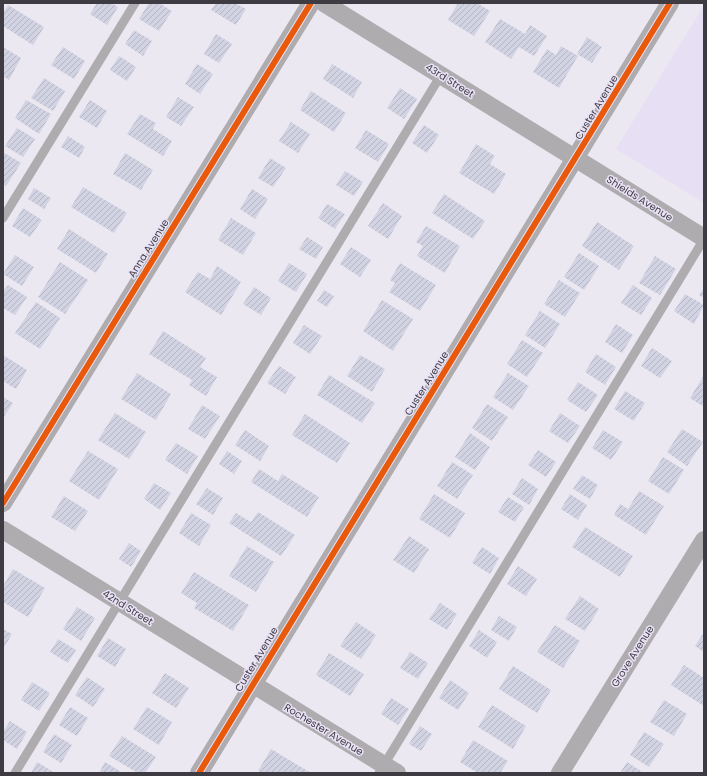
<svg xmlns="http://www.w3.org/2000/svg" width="707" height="776" font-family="Poppins,sans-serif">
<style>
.built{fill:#e7e0f4}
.building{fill:url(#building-hatch)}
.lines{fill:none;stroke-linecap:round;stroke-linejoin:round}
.service{stroke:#afacb0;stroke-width:9}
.minor{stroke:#afacb0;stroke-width:18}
.cycleway-casing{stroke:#eae3f7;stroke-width:8}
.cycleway{stroke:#e8590c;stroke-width:6}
.labels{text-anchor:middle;stroke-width:3;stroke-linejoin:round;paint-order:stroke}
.street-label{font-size:10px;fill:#3e3b43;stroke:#eae3f7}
</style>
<defs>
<pattern id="building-hatch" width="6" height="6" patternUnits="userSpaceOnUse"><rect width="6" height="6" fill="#d2d3e2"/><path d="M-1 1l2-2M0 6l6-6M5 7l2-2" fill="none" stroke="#b5b6c3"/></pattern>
</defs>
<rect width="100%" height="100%" fill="#ebe8f2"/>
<path class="built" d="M 704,5 L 704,203 L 616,149 Z"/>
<path class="building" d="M 97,3 L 111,3 L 118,7 L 107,25 L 90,14 Z
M 149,3 L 159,3 L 172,11 L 159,31 L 139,19 Z
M 216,3 L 235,3 L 246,9 L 236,25 L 211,10 Z
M 458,3 L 477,3 L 490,11 L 474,36 L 448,20 Z
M 8,5 L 44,27 L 33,45 L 3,26 L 3,13 Z
M 500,19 L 525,34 L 530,25 L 547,36 L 534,56 L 519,47 L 511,59 L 485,42 Z
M 134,30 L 152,41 L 143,56 L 125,44 Z
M 216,34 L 232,44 L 219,63 L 204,54 Z
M 587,37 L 602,47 L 592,63 L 577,54 Z
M 561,46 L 578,56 L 559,88 L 533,72 L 547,49 L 556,55 Z
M 3,47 L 21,58 L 9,80 L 3,76 Z
M 63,47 L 85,61 L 74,79 L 51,65 Z
M 119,56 L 136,67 L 127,81 L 110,70 Z
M 197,64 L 213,74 L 200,94 L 185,84 Z
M 332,64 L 362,82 L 353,98 L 323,79 Z
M 44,78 L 65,91 L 53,111 L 31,98 Z
M 400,88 L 417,99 L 404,119 L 387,108 Z
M 311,91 L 346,113 L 334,132 L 300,110 Z
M 178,97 L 194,107 L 181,126 L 166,117 Z
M 26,100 L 51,114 L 39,134 L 15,118 Z
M 90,100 L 107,111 L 97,128 L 79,117 Z
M 140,114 L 156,123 L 153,129 L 172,141 L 163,156 L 127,134 Z
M 291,122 L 310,134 L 298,153 L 279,141 Z
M 424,125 L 439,135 L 427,153 L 412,143 Z
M 17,128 L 35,139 L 23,157 L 5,146 Z
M 366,130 L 389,144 L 378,162 L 355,148 Z
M 68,136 L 85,147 L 79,158 L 61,147 Z
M 476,144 L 495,156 L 490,164 L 506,174 L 494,194 L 459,173 Z
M 3,152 L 21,163 L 6,186 L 3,184 Z
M 125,153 L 153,170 L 141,190 L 113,174 Z
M 270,158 L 286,168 L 273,187 L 258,178 Z
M 345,171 L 363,182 L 354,196 L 336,185 Z
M 83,187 L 127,213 L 114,233 L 71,207 Z
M 34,188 L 51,198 L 44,209 L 28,199 Z
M 252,189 L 268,199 L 255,219 L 240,209 Z
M 444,194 L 485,221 L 473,239 L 432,213 Z
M 383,203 L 402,216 L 388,239 L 368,226 Z
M 327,204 L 345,214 L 335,229 L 318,218 Z
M 23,208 L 42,220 L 30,237 L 12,226 Z
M 231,218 L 256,233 L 243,255 L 218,240 Z
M 597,222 L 634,246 L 619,270 L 582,246 Z
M 426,226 L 460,246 L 445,273 L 417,256 L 423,246 L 416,242 Z
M 69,229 L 108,254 L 96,273 L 57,249 Z
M 307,237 L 323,247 L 316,259 L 299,249 Z
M 351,247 L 371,260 L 360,277 L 340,264 Z
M 579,253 L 599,266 L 584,290 L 564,277 Z
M 15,255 L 34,267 L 22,286 L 3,274 Z
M 655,256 L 676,269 L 660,295 L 639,283 Z
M 60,262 L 88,280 L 65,314 L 38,297 Z
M 289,263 L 307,274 L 296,292 L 278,281 Z
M 400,263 L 436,285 L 420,311 L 389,292 L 395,283 L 390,280 Z
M 217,266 L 241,282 L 221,315 L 185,292 L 198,272 L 210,279 Z
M 559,280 L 580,293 L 565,317 L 544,304 Z
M 8,285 L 27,297 L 15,315 L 3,308 L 3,292 Z
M 633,285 L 652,298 L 641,315 L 621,303 Z
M 254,287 L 271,298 L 261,315 L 243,304 Z
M 704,288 L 704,298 L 699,295 Z
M 324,290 L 334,296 L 327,307 L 317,301 Z
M 685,294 L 704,305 L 694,324 L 674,311 Z
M 382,300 L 413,319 L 393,351 L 363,331 Z
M 36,302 L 60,318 L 40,349 L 15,333 Z
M 540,311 L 560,324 L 545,348 L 525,335 Z
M 616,324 L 633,335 L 622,353 L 605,342 Z
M 304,325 L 322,336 L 310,354 L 293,343 Z
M 163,331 L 206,358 L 200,367 L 217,377 L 206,396 L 189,385 L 192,380 L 149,354 Z
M 522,340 L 543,353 L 527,377 L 507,364 Z
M 652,348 L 672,361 L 660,378 L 641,366 Z
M 596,354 L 616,367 L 605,385 L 585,372 Z
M 3,355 L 27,370 L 16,389 L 3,381 Z
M 360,355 L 385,369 L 372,392 L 347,376 Z
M 279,366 L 296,377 L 285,394 L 267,383 Z
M 137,373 L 171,394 L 156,420 L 121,399 Z
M 508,373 L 529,386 L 513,410 L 493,397 Z
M 329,375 L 375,403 L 362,423 L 317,395 Z
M 704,375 L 704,407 L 690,398 Z
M 578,382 L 598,395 L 586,412 L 567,400 Z
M 625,391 L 645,403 L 634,421 L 614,409 Z
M 3,397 L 13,403 L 3,418 Z
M 487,404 L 508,417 L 492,441 L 472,428 Z
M 202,405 L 220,416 L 205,439 L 188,429 Z
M 115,413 L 146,432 L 129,459 L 98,440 Z
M 560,413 L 580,426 L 568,443 L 549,431 Z
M 305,414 L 350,443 L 337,463 L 292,435 Z
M 682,429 L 703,442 L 687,466 L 667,452 Z
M 245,430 L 269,446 L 260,461 L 235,445 Z
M 603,430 L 623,442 L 611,460 L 592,448 Z
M 470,433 L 490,447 L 475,470 L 455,457 Z
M 176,443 L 198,456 L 187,474 L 165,460 Z
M 538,450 L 556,462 L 546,477 L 528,465 Z
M 88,451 L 118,469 L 99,500 L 69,481 Z
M 227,451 L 242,461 L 234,474 L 219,464 Z
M 663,457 L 684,470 L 669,494 L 648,481 Z
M 452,462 L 473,475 L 457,499 L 437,486 Z
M 259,469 L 278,481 L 282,474 L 319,497 L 307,517 L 251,482 Z
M 582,475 L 598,485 L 590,499 L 573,489 Z
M 522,478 L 538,489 L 529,505 L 512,494 Z
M 154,483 L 171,493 L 160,510 L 144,499 Z
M 207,488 L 223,498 L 213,515 L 196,504 Z
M 639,491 L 664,506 L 646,535 L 614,515 L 620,504 L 628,509 Z
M 434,494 L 465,513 L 450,538 L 419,519 Z
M 570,494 L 587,505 L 578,520 L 561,509 Z
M 64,496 L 88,511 L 75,531 L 51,517 Z
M 508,497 L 524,507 L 515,522 L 498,512 Z
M 258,512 L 295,535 L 281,556 L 229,523 L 236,513 L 251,522 Z
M 191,513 L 211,525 L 199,546 L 179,533 Z
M 585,527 L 633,556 L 620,577 L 572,547 Z
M 409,536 L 429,549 L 414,573 L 393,560 Z
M 129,543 L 141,551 L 131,567 L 119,559 Z
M 247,546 L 274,562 L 256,592 L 229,576 Z
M 482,547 L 499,558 L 490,574 L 472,563 Z
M 518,566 L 537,579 L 526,596 L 507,584 Z
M 13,569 L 45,588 L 28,617 L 3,602 L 4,591 L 3,586 Z
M 194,572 L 249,605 L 233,631 L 194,608 L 197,603 L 181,593 Z
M 580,596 L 599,609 L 585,631 L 565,619 Z
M 440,603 L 457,614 L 447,630 L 429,619 Z
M 77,607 L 95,618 L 81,641 L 63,629 Z
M 499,616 L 517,627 L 509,641 L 491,630 Z
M 356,622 L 376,635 L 361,659 L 340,646 Z
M 555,625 L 580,641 L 563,668 L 537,652 Z
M 3,629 L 12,634 L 3,649 Z
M 479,630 L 497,642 L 487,658 L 469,646 Z
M 704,632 L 704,652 L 695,646 Z
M 108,638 L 126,649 L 115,667 L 97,656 Z
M 58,639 L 76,650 L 68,663 L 50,652 Z
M 410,652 L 428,663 L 418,679 L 400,668 Z
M 329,653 L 364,674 L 350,696 L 316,675 Z
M 684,665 L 704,678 L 704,706 L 671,685 Z
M 513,666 L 551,690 L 537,713 L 499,689 Z
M 165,673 L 189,688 L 176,708 L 152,693 Z
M 87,677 L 105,689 L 93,707 L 75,695 Z
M 450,680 L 469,693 L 458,710 L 439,698 Z
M 32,682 L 50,693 L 39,711 L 21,700 Z
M 391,698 L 409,709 L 398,725 L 381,714 Z
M 664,700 L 687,714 L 674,736 L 650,722 Z
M 492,705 L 526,726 L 513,749 L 478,727 Z
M 70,707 L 88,718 L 77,736 L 59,725 Z
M 147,707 L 172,722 L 159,745 L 133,729 Z
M 10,721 L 27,732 L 17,749 L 3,740 L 3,732 Z
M 420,726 L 432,734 L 421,751 L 409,744 Z
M 644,732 L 664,744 L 649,767 L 630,755 Z
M 54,734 L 72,745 L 61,763 L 43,752 Z
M 122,736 L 156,757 L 145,773 L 138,773 L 109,756 Z
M 473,740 L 508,761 L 500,773 L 478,773 L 460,762 Z
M 271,749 L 311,773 L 262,773 L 258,771 Z
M 37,762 L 55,773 L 31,773 Z
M 105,762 L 123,773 L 99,773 Z
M 627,762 L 644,773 L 620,773 Z"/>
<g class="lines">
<path class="service" d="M 3,218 L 135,3
M 15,773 L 441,75
M 379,773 L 704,239"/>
<path class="minor" d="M 324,3 L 704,238
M 3,503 L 311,3
M 3,530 L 397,773
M 199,773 L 670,3
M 560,773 L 704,540"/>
<g class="cycleway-casing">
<path id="cycleway" d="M 3,503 L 311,3
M 199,773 L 670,3"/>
</g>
<use href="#cycleway" class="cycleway"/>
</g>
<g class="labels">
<g class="street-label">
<text transform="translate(450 80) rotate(32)" y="4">43rd Street</text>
<text transform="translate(596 107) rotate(-59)" y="4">Custer Avenue</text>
<text transform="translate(640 198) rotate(32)" y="4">Shields Avenue</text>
<text transform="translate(148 248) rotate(-58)" y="4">Anna Avenue</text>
<text transform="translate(426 383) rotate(-58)" y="4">Custer Avenue</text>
<text transform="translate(128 607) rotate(32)" y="4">42nd Street</text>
<text transform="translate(632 656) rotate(-58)" y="4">Grove Avenue</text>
<text transform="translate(256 659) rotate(-59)" y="4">Custer Avenue</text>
<text transform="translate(324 729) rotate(31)" y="4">Rochester Avenue</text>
</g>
</g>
<rect width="707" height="776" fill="none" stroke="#3e3b43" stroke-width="8"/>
</svg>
